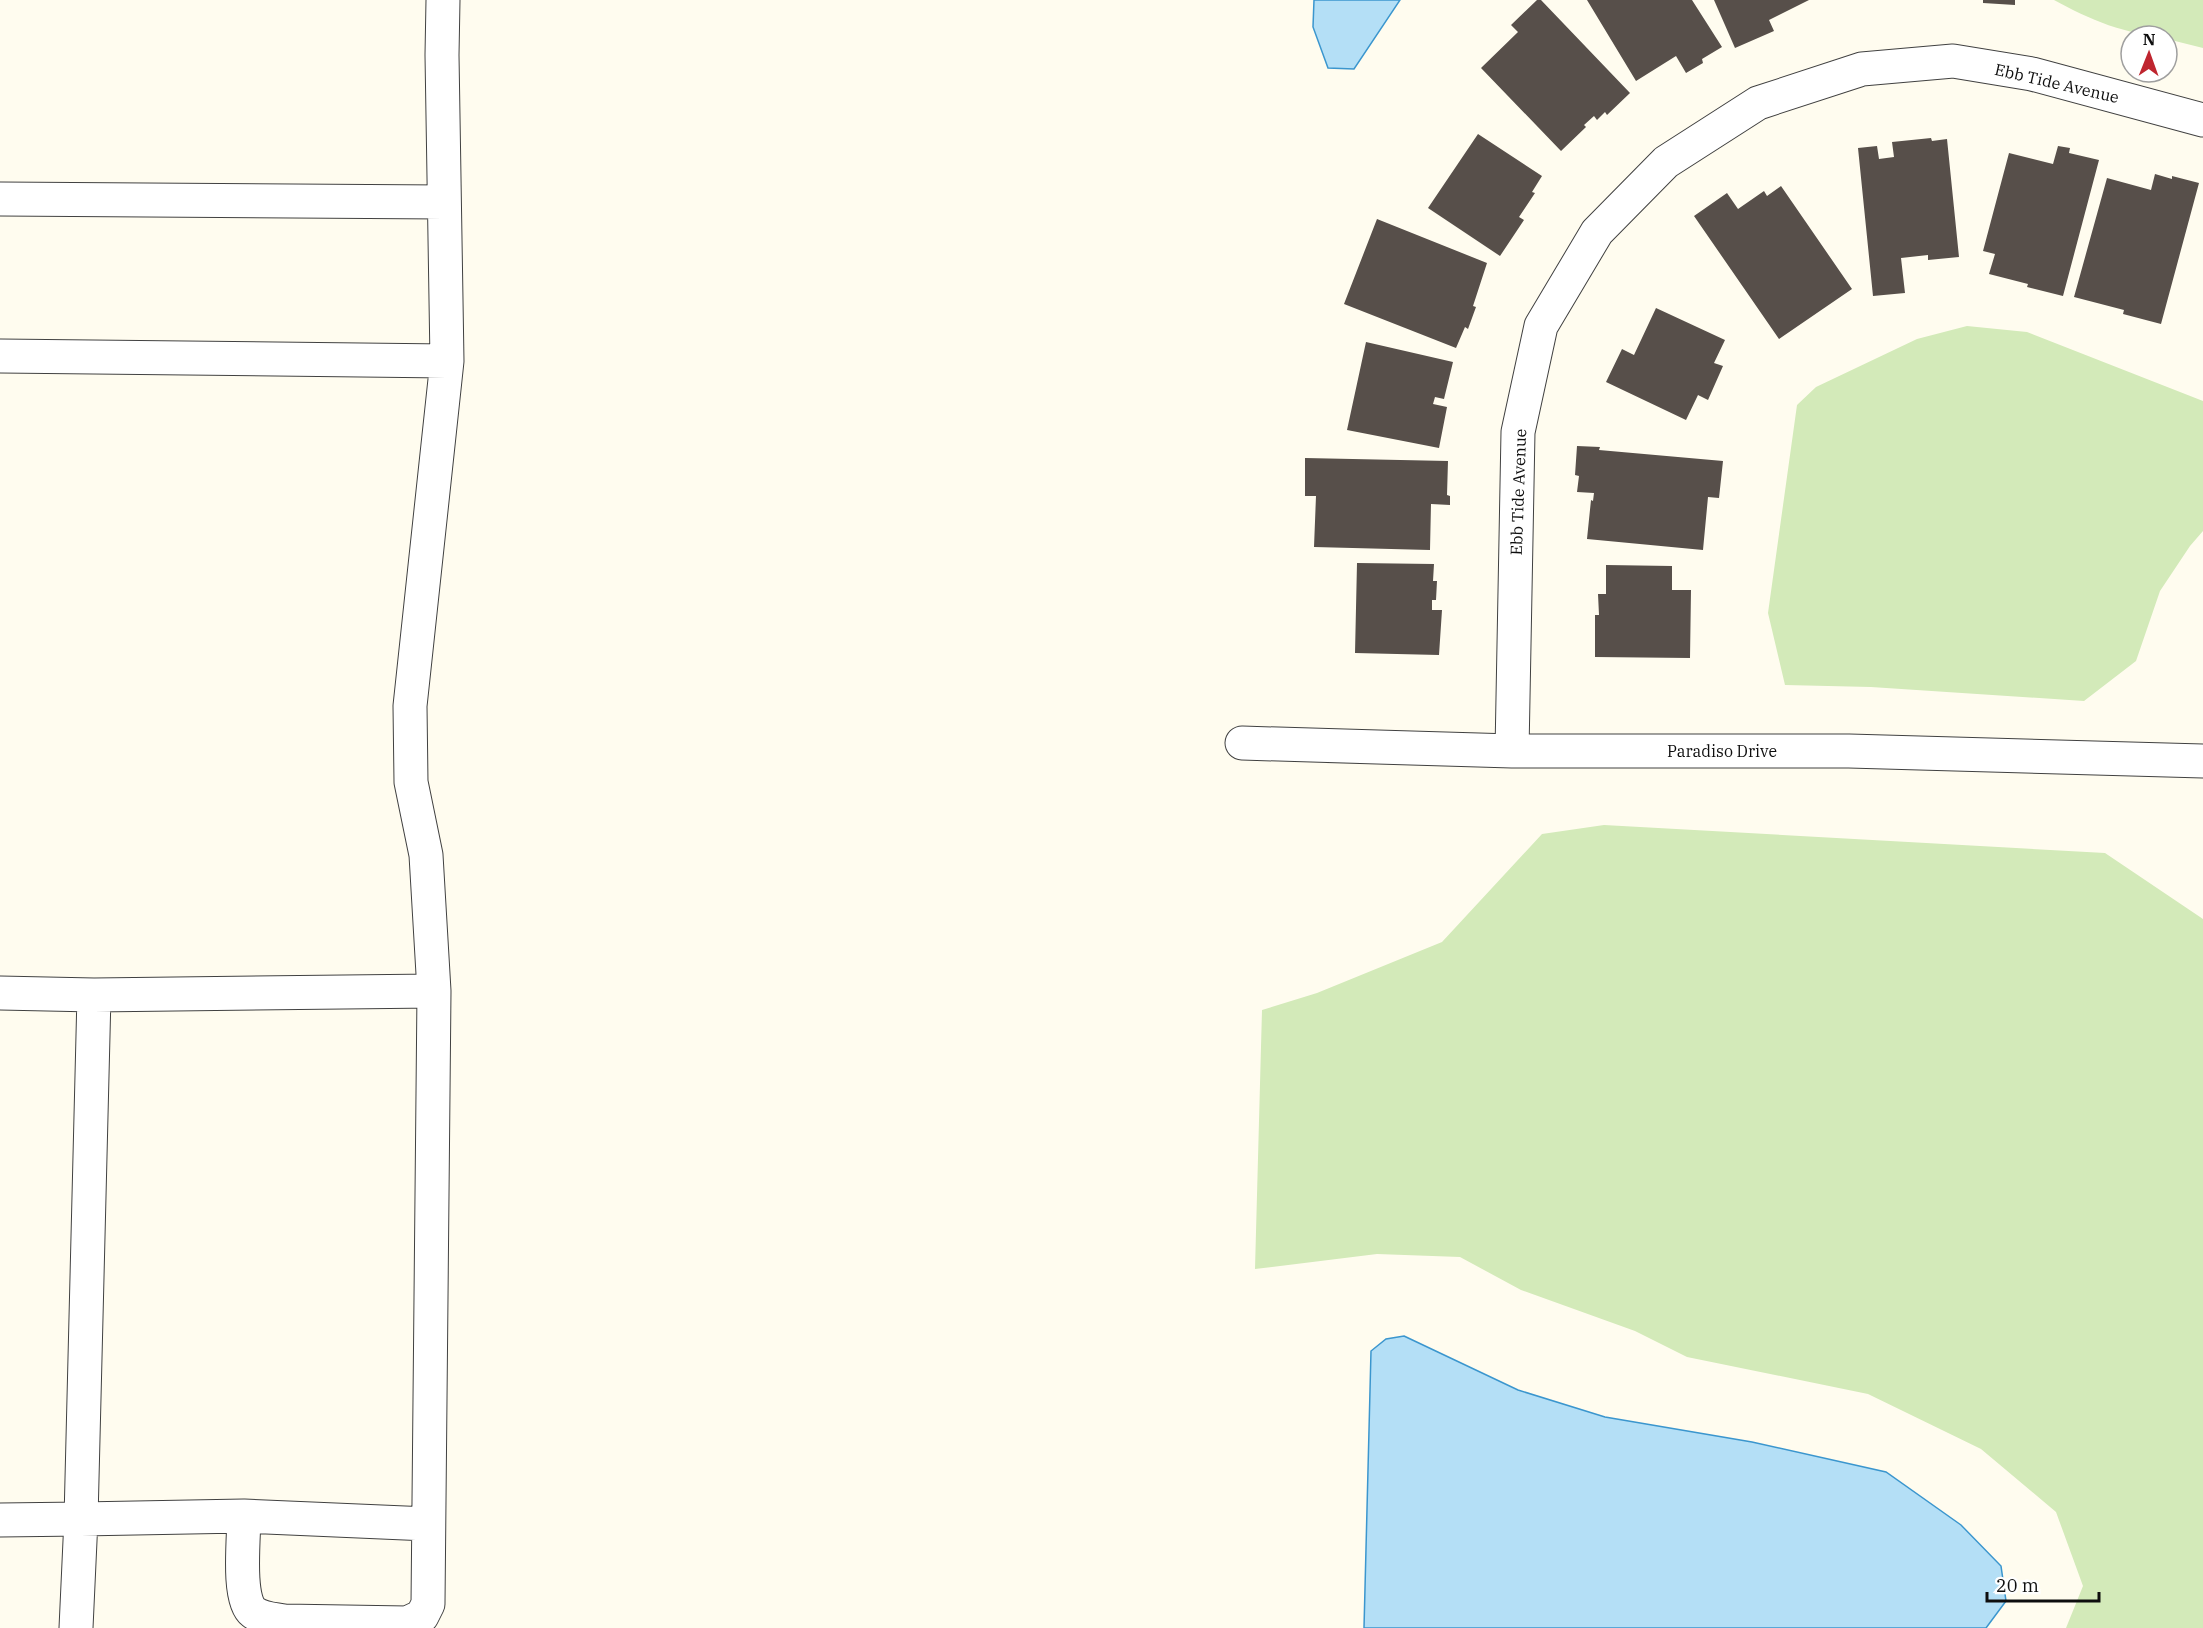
<svg xmlns="http://www.w3.org/2000/svg" width="2203" height="1628" font-family="'IBM Plex Serif',serif">
<style>
.green{fill:#d3eab9}
.water{fill:#b4dff6;stroke:#3b96ce;stroke-width:1.5}
.building{fill:#574f4a}
.lines{fill:none;stroke-linecap:round;stroke-linejoin:round}
.street-casing{stroke:#414141;stroke-width:35}
.street{stroke:#fff;stroke-width:33}
.labels{text-anchor:middle;stroke-width:6;stroke-linejoin:round;paint-order:stroke}
.street-label{font-size:16px;fill:#0e0e0e;stroke:#fff}
</style>
<rect width="100%" height="100%" fill="#fffcef"/>
<path class="green" d="M 2054,0 L 2203,0 L 2203,48 L 2167,39 L 2167,36 C 2127,36 2089,19 2054,0 Z
M 1967,326 L 2027,332 L 2203,401 L 2203,531 L 2190,546 L 2160,591 L 2136,661 L 2084,701 L 1871,687 L 1785,685 L 1768,613 L 1797,405 L 1816,387 L 1917,339 Z
M 1604,825 L 2105,853 L 2203,919 L 2203,1628 L 2066,1628 L 2083,1586 L 2056,1512 L 1981,1449 L 1868,1394 L 1687,1357 L 1635,1331 L 1521,1290 L 1460,1257 L 1377,1254 L 1255,1269 L 1262,1010 L 1317,993 L 1442,942 L 1542,834 Z"/>
<path class="water" d="M 1314,0 L 1400,0 L 1354,69 L 1328,68 L 1313,27 Z
M 1404,1336 L 1518,1390 L 1605,1417 L 1752,1442 L 1886,1472 L 1961,1525 L 2001,1566 L 2006,1601 L 1986,1628 L 1364,1628 L 1371,1351 L 1386,1339 Z"/>
<path class="building" d="M 1537,0 L 1541,0 L 1630,93 L 1607,115 L 1605,112 L 1597,120 L 1594,116 L 1584,125 L 1586,127 L 1561,151 L 1481,68 L 1518,32 L 1511,25 Z
M 1587,0 L 1692,0 L 1722,47 L 1702,59 L 1703,63 L 1686,73 L 1676,56 L 1636,81 Z
M 1714,0 L 1809,0 L 1769,20 L 1774,31 L 1735,48 Z
M 1983,0 L 2015,0 L 2015,5 L 1983,3 Z
M 1478,134 L 1542,176 L 1532,192 L 1535,193 L 1519,217 L 1524,220 L 1500,256 L 1428,208 Z
M 1931,138 L 1932,141 L 1947,139 L 1959,257 L 1928,260 L 1928,255 L 1901,258 L 1905,293 L 1873,296 L 1858,148 L 1877,146 L 1879,159 L 1894,157 L 1892,142 Z
M 2058,146 L 2070,148 L 2069,153 L 2099,160 L 2063,296 L 2027,287 L 2028,284 L 1989,274 L 1995,254 L 1983,251 L 2009,153 L 2053,164 Z
M 2155,174 L 2172,179 L 2172,176 L 2199,183 L 2161,324 L 2123,314 L 2124,310 L 2074,297 L 2107,178 L 2151,190 Z
M 1781,186 L 1852,289 L 1779,339 L 1694,216 L 1727,193 L 1738,209 L 1764,191 L 1767,196 Z
M 1377,219 L 1487,263 L 1473,306 L 1476,307 L 1468,329 L 1465,327 L 1456,348 L 1344,304 Z
M 1656,308 L 1725,340 L 1714,363 L 1723,366 L 1708,400 L 1698,395 L 1686,420 L 1606,382 L 1622,349 L 1634,355 Z
M 1366,342 L 1453,362 L 1444,399 L 1435,397 L 1433,404 L 1447,407 L 1439,448 L 1347,430 Z
M 1577,446 L 1600,447 L 1599,450 L 1723,461 L 1719,498 L 1708,497 L 1703,550 L 1587,539 L 1591,500 L 1593,501 L 1594,493 L 1577,492 L 1579,476 L 1575,475 Z
M 1305,458 L 1448,461 L 1447,495 L 1450,496 L 1450,505 L 1431,504 L 1430,550 L 1314,547 L 1316,496 L 1305,496 Z
M 1357,563 L 1434,564 L 1433,581 L 1437,581 L 1436,600 L 1432,600 L 1432,610 L 1442,610 L 1439,655 L 1355,653 Z
M 1606,565 L 1672,566 L 1672,590 L 1691,590 L 1690,658 L 1595,657 L 1595,615 L 1599,615 L 1598,594 L 1606,594 Z"/>
<g class="lines">
<g class="street-casing">
<path id="street" d="M 0,199 L 444,202
M 0,356 L 447,361
M 1242,743 L 1512,751 L 1849,751 L 2203,761
M 1512,751 L 1518,432 L 1541,326 L 1597,232 L 1666,162 L 1758,103 L 1862,69 L 1953,61 L 2032,74 L 2203,120
M 0,993 L 94,995 L 81,1519 L 244,1516 C 244,1536 237,1600 253,1612 C 262,1619 273,1619 284,1621 L 407,1623 L 422,1616 L 428,1604 L 434,991 L 426,855 L 411,782 L 410,706 L 447,361 L 442,55 L 443,0
M 94,995 L 434,991
M 244,1516 L 428,1524
M 0,1520 L 81,1519 L 76,1628"/>
</g>
<use href="#street" class="street"/>
</g>
<g class="labels">
<g class="street-label">
<text transform="translate(2057 83) rotate(13)" y="6">Ebb Tide Avenue</text>
<text transform="translate(1518 492) rotate(-88)" y="6">Ebb Tide Avenue</text>
<text x="1722" y="757">Paradiso Drive</text>
</g>
</g>
<g transform="translate(2149 54) rotate(1)"><circle r="28" fill="#ffffff" stroke="#9f9f9f" stroke-width="1.5"/>
<path d="M0-4.5L10 22L0 15L-10 22Z" fill="#bf252f"/>
<text y="-9" font-size="16" font-weight="bold" text-anchor="middle" fill="#0e0e0e">N</text>
</g>
<path d="M1987 1592v9h112v-9" fill="none" stroke="#0e0e0e" stroke-width="3"/>
<text x="1996" y="1592" font-size="18" fill="#0e0e0e" stroke="#ffffff" stroke-width="4.5" paint-order="stroke">20 m</text>
</svg>
